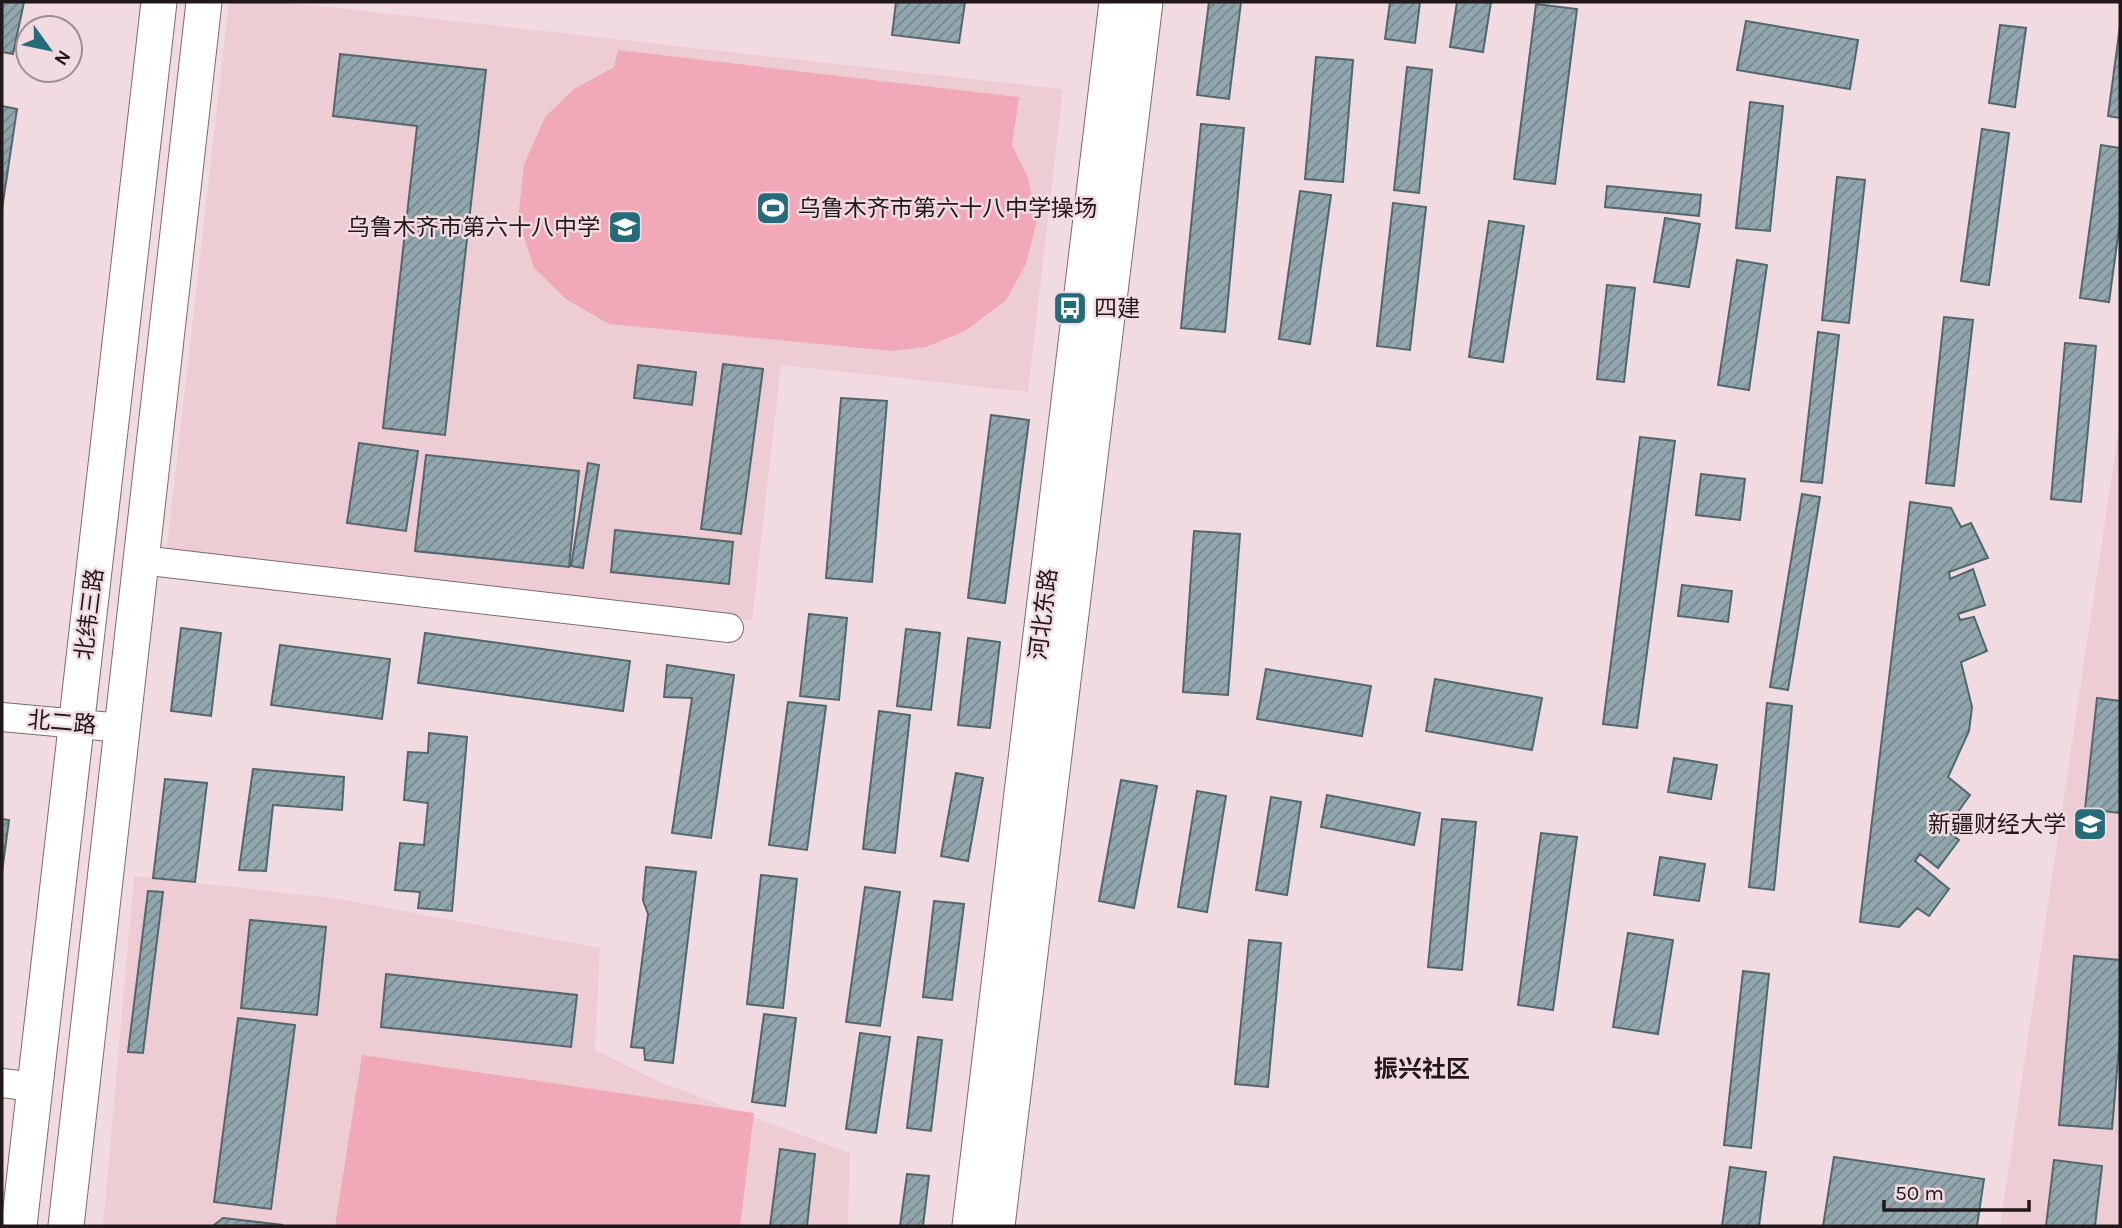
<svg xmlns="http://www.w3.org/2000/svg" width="2122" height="1228" font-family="Karla,'Noto Sans SC',sans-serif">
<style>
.built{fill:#edcdd3}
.pitch{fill:#f1a9b9}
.building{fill:url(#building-hatch);stroke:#52676c;stroke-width:2}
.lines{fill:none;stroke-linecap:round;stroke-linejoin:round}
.minor-casing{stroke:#7e6a6e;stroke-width:30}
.major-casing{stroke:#7e6a6e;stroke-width:37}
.minor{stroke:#fff;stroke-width:28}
.major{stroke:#fff;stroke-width:35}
.labels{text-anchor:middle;stroke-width:5;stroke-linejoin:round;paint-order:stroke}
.poi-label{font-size:23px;fill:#20181a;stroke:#f2dbe0;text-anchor:start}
.street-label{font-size:23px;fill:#20181a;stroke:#f2dbe0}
.neighbourhood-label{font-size:24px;font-weight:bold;fill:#20181a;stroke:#f2dbe0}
</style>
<defs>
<pattern id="building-hatch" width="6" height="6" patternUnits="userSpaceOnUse" patternTransform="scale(1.75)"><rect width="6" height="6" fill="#91a7ad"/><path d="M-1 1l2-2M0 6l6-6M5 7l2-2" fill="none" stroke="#76878c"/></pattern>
</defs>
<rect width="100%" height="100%" fill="#f2dbe0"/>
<path class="built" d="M 229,2 L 283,2 L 1063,89 L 1028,392 L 781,365 L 752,620 L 166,555 Z
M 2120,421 L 2120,1226 L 2000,1226 Z
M 134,876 L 340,899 L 600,948 L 595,1050 L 657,1081 L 850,1153 L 848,1226 L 103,1226 Z"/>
<path class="pitch" d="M 618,50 L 1019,97 L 1012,145 L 1028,178 L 1037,220 L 1026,264 L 1006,300 L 965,331 L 926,347 L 892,351 L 609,324 L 566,299 L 534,268 L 518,219 L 524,165 L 545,117 L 574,89 L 614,67 Z
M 362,1055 L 754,1113 L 740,1226 L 335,1226 Z"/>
<path class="building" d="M 2,2 L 24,2 L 13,54 L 2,52 Z
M 896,2 L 965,2 L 959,43 L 892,35 Z
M 1209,2 L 1241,2 L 1229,99 L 1197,95 Z
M 1390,2 L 1420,2 L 1415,43 L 1385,39 Z
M 1457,2 L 1491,2 L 1483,52 L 1450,47 Z
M 1536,4 L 1577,9 L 1555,184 L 1514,179 Z
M 1746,21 L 1858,40 L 1850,89 L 1737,70 Z
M 2000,25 L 2026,28 L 2015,107 L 1989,103 Z
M 2120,26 L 2120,118 L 2108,116 Z
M 340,54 L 486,70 L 445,435 L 383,428 L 417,126 L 333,116 Z
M 1316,57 L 1353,60 L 1343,182 L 1305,179 Z
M 1407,67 L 1432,70 L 1419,193 L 1394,190 Z
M 1750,102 L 1783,106 L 1770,231 L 1736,228 Z
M 2,106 L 17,109 L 2,209 Z
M 1201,124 L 1244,128 L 1225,332 L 1181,328 Z
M 1982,129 L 2009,133 L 1989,285 L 1961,281 Z
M 2101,145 L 2120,148 L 2120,221 L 2109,302 L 2080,298 Z
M 1837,177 L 1865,180 L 1849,323 L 1822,320 Z
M 1607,186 L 1701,195 L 1699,216 L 1605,207 Z
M 1300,191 L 1331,195 L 1310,344 L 1279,339 Z
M 1393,203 L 1426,207 L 1410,350 L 1377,346 Z
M 1665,218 L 1700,224 L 1689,287 L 1654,282 Z
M 1489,221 L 1524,226 L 1503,362 L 1469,357 Z
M 1737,260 L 1767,265 L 1749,390 L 1718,385 Z
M 1607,285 L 1635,288 L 1624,382 L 1597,379 Z
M 1944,317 L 1973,320 L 1954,486 L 1926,483 Z
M 1818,332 L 1839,335 L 1822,483 L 1801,481 Z
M 2065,343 L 2096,346 L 2081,502 L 2051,499 Z
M 723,364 L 763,369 L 741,534 L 701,529 Z
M 638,365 L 696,372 L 692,405 L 634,398 Z
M 841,398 L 887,401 L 872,582 L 826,578 Z
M 991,415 L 1029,420 L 1005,603 L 968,598 Z
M 1640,437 L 1675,441 L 1637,728 L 1603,724 Z
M 359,443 L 418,451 L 406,531 L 347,523 Z
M 426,455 L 579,471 L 569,567 L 415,551 Z
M 588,463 L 599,465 L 583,568 L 571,566 Z
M 1701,474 L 1745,479 L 1740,520 L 1696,515 Z
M 1802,494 L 1820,497 L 1788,690 L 1770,687 Z
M 1910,502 L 1951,508 L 1961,527 L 1971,523 L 1988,558 L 1949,572 L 1950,579 L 1973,569 L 1985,605 L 1958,614 L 1960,620 L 1974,617 L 1987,651 L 1961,662 L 1972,707 L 1969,731 L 1948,777 L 1970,795 L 1950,823 L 1940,815 L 1935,822 L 1959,840 L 1938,868 L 1920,854 L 1915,861 L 1949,889 L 1929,916 L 1917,908 L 1899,927 L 1860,922 Z
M 615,530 L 733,542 L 729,584 L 611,572 Z
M 1194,531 L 1240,534 L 1228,695 L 1183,692 Z
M 1682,585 L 1732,591 L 1728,622 L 1678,616 Z
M 809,614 L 847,618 L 839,700 L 800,696 Z
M 181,628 L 221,633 L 211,716 L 171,711 Z
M 906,629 L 940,633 L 931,710 L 897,706 Z
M 425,633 L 630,661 L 623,711 L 418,683 Z
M 968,638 L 1000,642 L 990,728 L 958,725 Z
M 280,645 L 390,659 L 382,719 L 271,705 Z
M 667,665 L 734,675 L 711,838 L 672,833 L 692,698 L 664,697 Z
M 1266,669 L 1371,686 L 1362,736 L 1257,719 Z
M 1435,679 L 1542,698 L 1532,750 L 1426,731 Z
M 2097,698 L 2120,701 L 2120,813 L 2085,809 Z
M 788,702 L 826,706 L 807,850 L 769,845 Z
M 1767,703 L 1792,706 L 1774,890 L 1749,887 Z
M 879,711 L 910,715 L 895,853 L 863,849 Z
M 429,733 L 467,737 L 452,911 L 418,908 L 420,892 L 395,890 L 400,843 L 424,845 L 428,803 L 404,800 L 408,752 L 428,753 Z
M 1674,758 L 1717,765 L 1711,799 L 1668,792 Z
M 253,769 L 344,777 L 342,810 L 273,805 L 266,871 L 239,870 Z
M 956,773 L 983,778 L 968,861 L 941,856 Z
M 165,779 L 207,783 L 195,882 L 153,878 Z
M 1121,780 L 1157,786 L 1134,908 L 1099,901 Z
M 1197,791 L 1226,796 L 1207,912 L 1178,907 Z
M 1327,795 L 1420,813 L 1414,845 L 1321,827 Z
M 1271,797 L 1301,802 L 1287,895 L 1256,890 Z
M 2,819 L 9,820 L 2,872 Z
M 1442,819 L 1476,822 L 1462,970 L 1428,967 Z
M 1541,833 L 1577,837 L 1553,1010 L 1518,1005 Z
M 1660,857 L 1705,864 L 1699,901 L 1654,895 Z
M 646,867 L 696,872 L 673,1063 L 645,1060 L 644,1048 L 631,1047 L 648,914 L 643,900 Z
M 761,875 L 797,879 L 783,1008 L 747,1004 Z
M 865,887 L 900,892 L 880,1026 L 846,1022 Z
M 148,891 L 163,892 L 143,1053 L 128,1052 Z
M 934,901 L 964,904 L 952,1000 L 923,997 Z
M 250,920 L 326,927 L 317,1015 L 241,1008 Z
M 1628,933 L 1673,940 L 1658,1034 L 1613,1027 Z
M 1249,940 L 1281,943 L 1268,1087 L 1235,1084 Z
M 2074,956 L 2120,960 L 2120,1036 L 2112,1129 L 2059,1125 Z
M 1743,971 L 1769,974 L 1751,1148 L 1724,1145 Z
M 386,974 L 577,995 L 571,1047 L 381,1027 Z
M 764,1014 L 796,1018 L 785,1106 L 752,1102 Z
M 238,1018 L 295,1025 L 271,1209 L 214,1202 Z
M 860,1033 L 890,1037 L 876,1133 L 846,1129 Z
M 918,1037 L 942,1040 L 931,1131 L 907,1128 Z
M 780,1149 L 815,1154 L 807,1226 L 770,1226 Z
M 1834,1157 L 1984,1179 L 1977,1226 L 1823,1226 Z
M 2054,1160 L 2102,1166 L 2095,1226 L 2046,1226 Z
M 1730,1167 L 1766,1172 L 1759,1226 L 1722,1226 Z
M 907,1174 L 929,1176 L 923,1226 L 900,1226 Z
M 223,1218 L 283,1225 L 213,1226 Z"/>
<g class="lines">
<g class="minor-casing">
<path id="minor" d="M 141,560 L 729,628
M 2,717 L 122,728
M 2,1083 L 35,1087"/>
</g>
<g class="major-casing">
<path id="major" d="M 19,1226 L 159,2
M 66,1226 L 204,2
M 970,1226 L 1117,2
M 997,1226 L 1145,2"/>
</g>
<use href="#minor" class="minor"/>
<use href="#major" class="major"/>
</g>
<defs>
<g id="stadium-square" transform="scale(1.75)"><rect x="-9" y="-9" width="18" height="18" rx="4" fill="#256b7a" stroke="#f2dbe0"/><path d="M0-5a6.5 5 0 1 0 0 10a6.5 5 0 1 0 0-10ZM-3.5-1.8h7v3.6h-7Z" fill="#fff"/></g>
<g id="school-square" transform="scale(1.75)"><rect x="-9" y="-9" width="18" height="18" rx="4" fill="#256b7a" stroke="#f2dbe0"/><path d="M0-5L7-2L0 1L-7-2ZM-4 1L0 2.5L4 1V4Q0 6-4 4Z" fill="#fff"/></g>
<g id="bus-square" transform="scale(1.75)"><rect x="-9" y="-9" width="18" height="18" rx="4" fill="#256b7a" stroke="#f2dbe0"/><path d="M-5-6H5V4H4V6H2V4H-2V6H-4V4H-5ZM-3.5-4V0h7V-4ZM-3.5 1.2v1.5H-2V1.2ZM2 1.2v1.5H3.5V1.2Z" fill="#fff"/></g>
<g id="university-square" transform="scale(1.75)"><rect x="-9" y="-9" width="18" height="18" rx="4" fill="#256b7a" stroke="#f2dbe0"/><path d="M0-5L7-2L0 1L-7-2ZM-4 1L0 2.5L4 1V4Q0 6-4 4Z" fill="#fff"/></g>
</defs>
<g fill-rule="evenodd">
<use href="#stadium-square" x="773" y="208"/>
<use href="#school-square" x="625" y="227"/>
<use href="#bus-square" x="1070" y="308"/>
<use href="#university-square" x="2090" y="824"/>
</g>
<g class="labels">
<g class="poi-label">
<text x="798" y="216">乌鲁木齐市第六十八中学操场</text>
<text x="600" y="235" text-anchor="end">乌鲁木齐市第六十八中学</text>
<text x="1094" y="316">四建</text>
<text x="2066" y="832" text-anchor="end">新疆财经大学</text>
</g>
<g class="street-label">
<text transform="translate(89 614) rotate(-83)" y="8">北纬三路</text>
<text transform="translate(1043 614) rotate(-83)" y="8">河北东路</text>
<text transform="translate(62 722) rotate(5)" y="8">北二路</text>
</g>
<g class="neighbourhood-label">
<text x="1422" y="1077">振兴社区</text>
</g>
</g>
<rect width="2122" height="1228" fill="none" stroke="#20181a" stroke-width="7"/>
<g transform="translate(49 49) rotate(123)"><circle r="33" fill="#f2dbe0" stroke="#9e8d91" stroke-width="2"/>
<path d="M0-5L12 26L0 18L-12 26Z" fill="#256b7a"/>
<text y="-10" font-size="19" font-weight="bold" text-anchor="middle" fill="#20181a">N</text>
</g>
<path d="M1884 1200v10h145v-10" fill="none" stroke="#20181a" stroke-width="3.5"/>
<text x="1895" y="1200" font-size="21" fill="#20181a" stroke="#f2dbe0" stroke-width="5" paint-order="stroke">50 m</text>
</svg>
